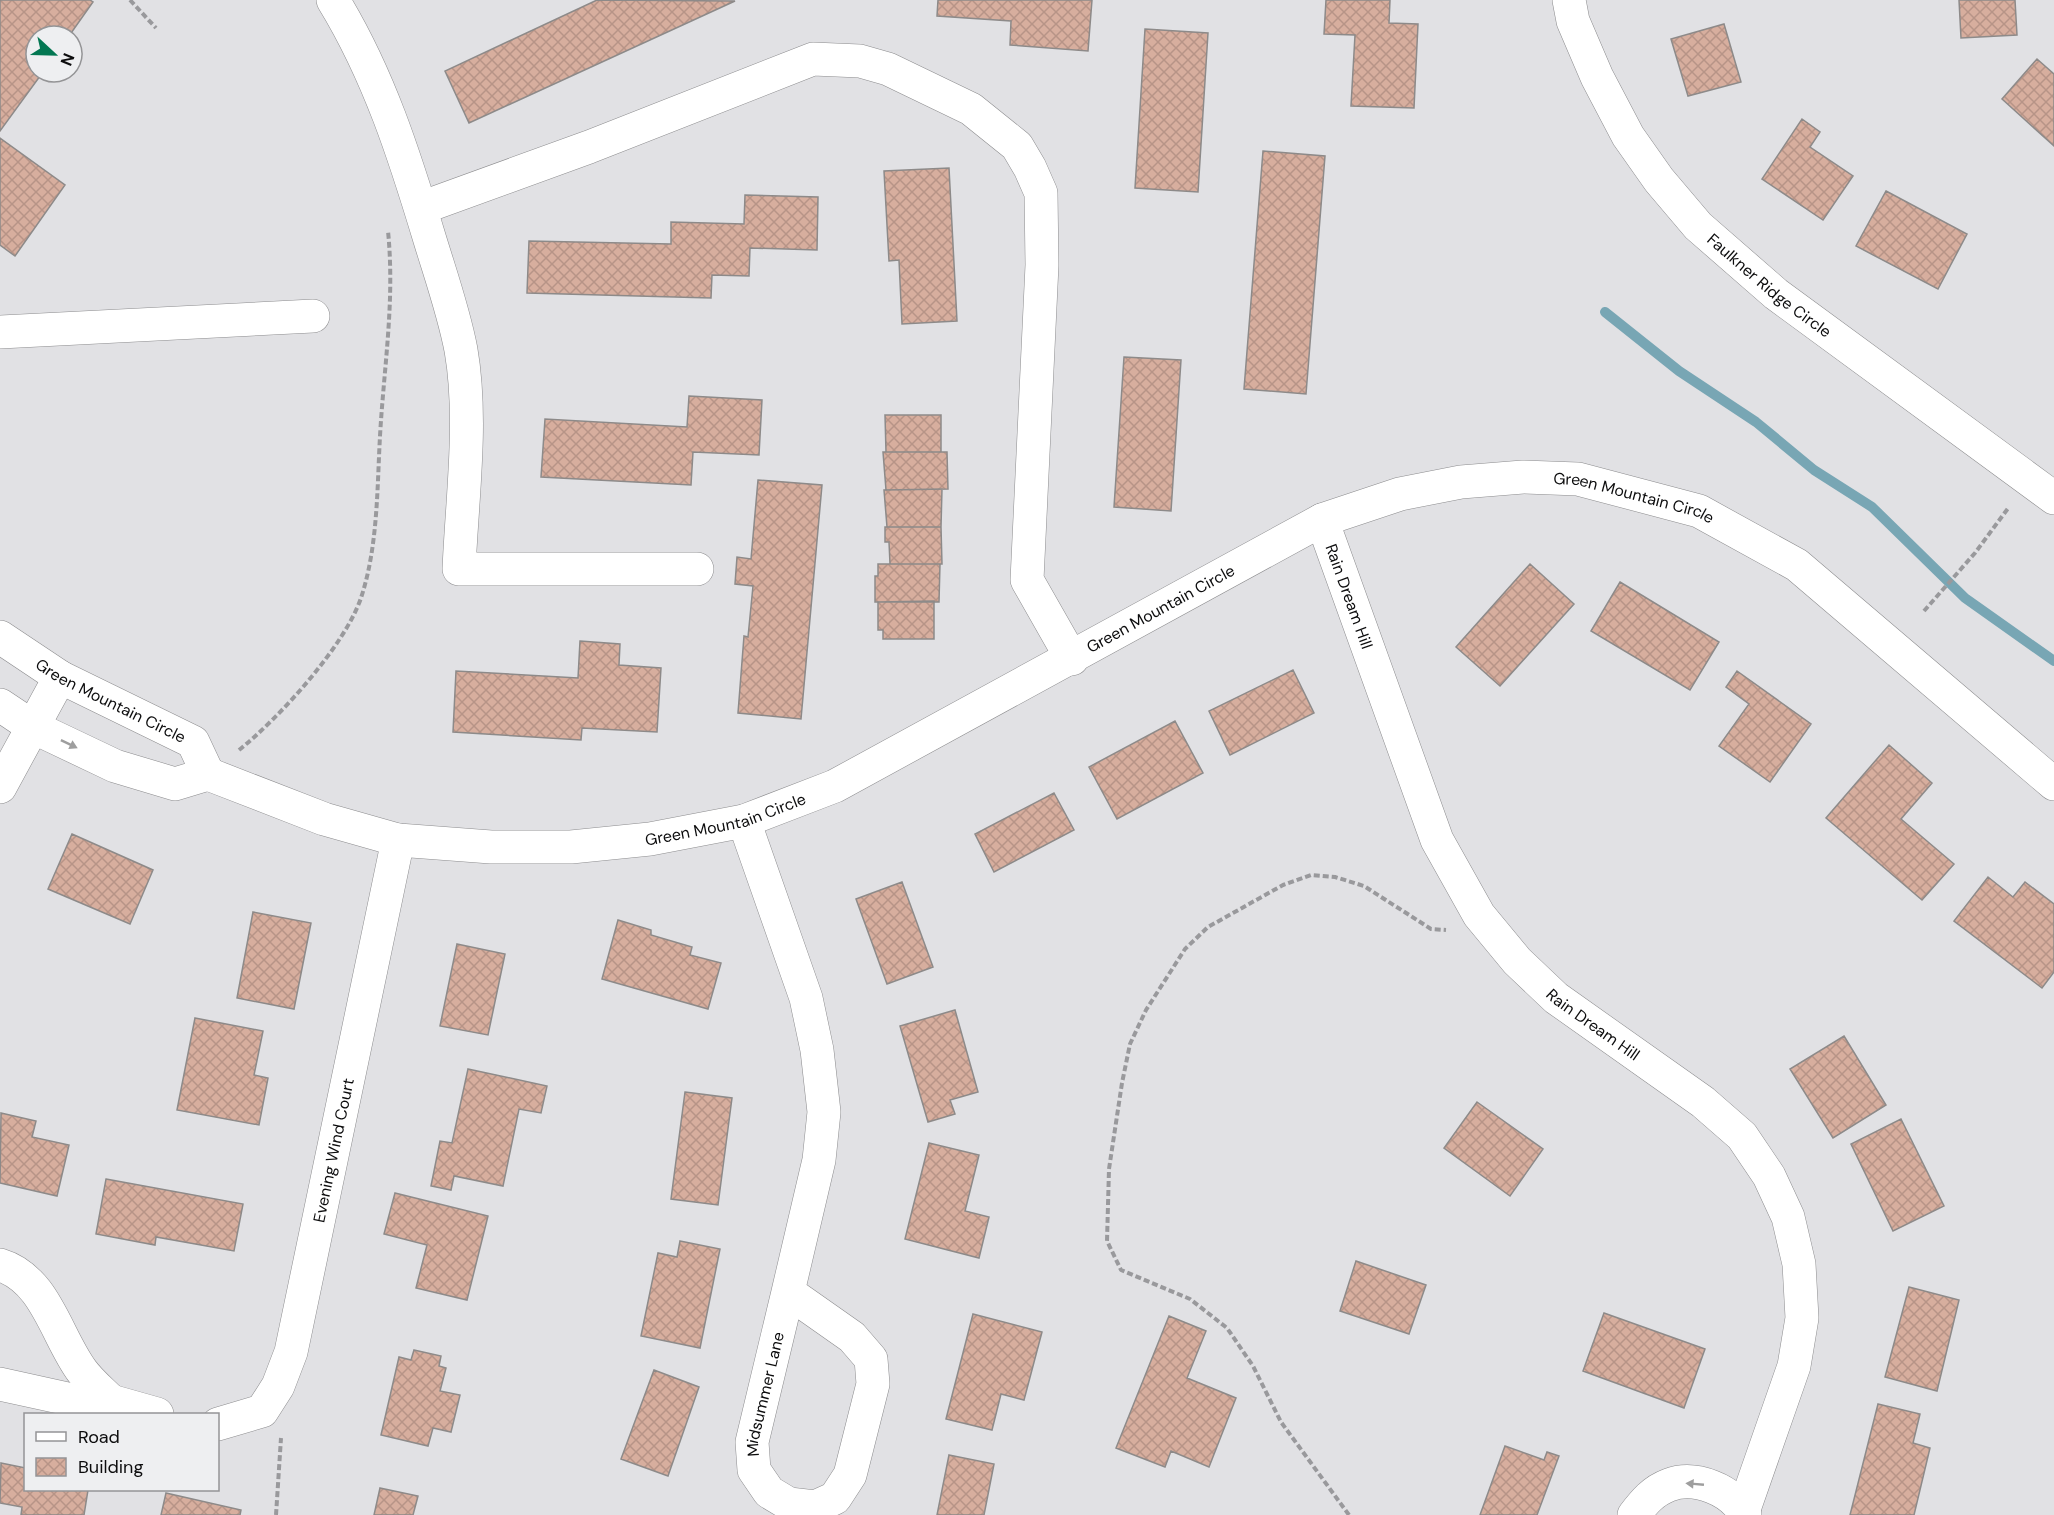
<svg xmlns="http://www.w3.org/2000/svg" width="2054" height="1515" font-family="'DM Sans',sans-serif">
<style>
.lines{fill:none;stroke-linecap:round;stroke-linejoin:round}
.stream{stroke:#78a6b4;stroke-width:10}
.building{fill:url(#building-cross-hatch);stroke:#8d8a89;stroke-width:1.5}
.minor-casing{stroke:#8c8c8e;stroke-width:34}
.path{stroke:#99999c;stroke-width:4;stroke-dasharray:6 3;stroke-linecap:butt}
.minor{stroke:#fff;stroke-width:33}
.oneway{fill:#9e9e9e}
.labels{text-anchor:middle;stroke-width:4.5;stroke-linejoin:round;paint-order:stroke}
.street-label{font-size:16px;fill:#0c0c0d;stroke:#eeeff1}
</style>
<defs>
<pattern id="building-cross-hatch" width="8" height="8" patternUnits="userSpaceOnUse" patternTransform="scale(1.5)"><rect width="8" height="8" fill="#d7ae9e"/><path d="M0 0l8 8M0 8l8-8" fill="none" stroke="#b79487"/></pattern>
</defs>
<rect width="100%" height="100%" fill="#e1e1e4"/>
<g class="lines">
<path class="stream" d="M 1605,312 L 1679,371 L 1756,422 L 1814,470 L 1872,507 L 1965,598 L 2054,661"/>
</g>
<path class="building" d="M 0,0 L 90,0 L 93,2 L 69,36 L 36,36 L 36,72 L 43,72 L 0,131 Z
M 597,0 L 735,1 L 469,123 L 445,71 Z
M 938,0 L 1092,0 L 1088,51 L 1010,45 L 1011,21 L 937,16 Z
M 1326,0 L 1390,0 L 1389,23 L 1418,24 L 1414,108 L 1351,106 L 1355,35 L 1324,34 Z
M 1959,0 L 2015,0 L 2017,35 L 1961,38 Z
M 1724,24 L 1741,82 L 1688,96 L 1671,39 Z
M 1145,29 L 1208,33 L 1198,192 L 1135,188 Z
M 2037,59 L 2054,74 L 2054,146 L 2002,99 Z
M 1802,119 L 1820,132 L 1810,147 L 1853,176 L 1823,220 L 1762,179 Z
M 0,138 L 65,185 L 15,256 L 0,245 Z
M 1263,151 L 1325,156 L 1306,394 L 1244,389 Z
M 949,168 L 957,321 L 902,324 L 899,260 L 889,261 L 884,171 Z
M 1886,191 L 1967,234 L 1938,289 L 1856,246 Z
M 745,195 L 818,197 L 817,250 L 750,248 L 749,276 L 712,275 L 711,298 L 527,293 L 529,241 L 671,244 L 671,222 L 744,224 Z
M 1124,357 L 1181,360 L 1171,511 L 1114,507 Z
M 689,396 L 762,400 L 759,455 L 693,452 L 691,485 L 541,477 L 545,419 L 687,427 Z
M 885,415 L 941,415 L 941,452 L 886,452 Z
M 883,452 L 947,452 L 948,489 L 886,490 Z
M 758,480 L 822,485 L 801,719 L 738,713 L 744,636 L 748,637 L 753,586 L 735,584 L 737,557 L 751,559 Z
M 942,489 L 941,527 L 887,527 L 884,490 Z
M 885,527 L 941,527 L 942,564 L 890,564 L 889,542 L 885,542 Z
M 878,564 L 940,564 L 939,602 L 875,602 L 875,576 L 878,576 Z
M 1530,564 L 1574,604 L 1500,686 L 1456,647 Z
M 1620,582 L 1719,642 L 1690,690 L 1591,631 Z
M 934,601 L 934,639 L 883,639 L 883,630 L 878,630 L 878,602 Z
M 580,641 L 620,644 L 619,665 L 661,668 L 657,732 L 582,728 L 581,740 L 453,732 L 456,671 L 578,678 Z
M 1293,670 L 1314,713 L 1230,755 L 1209,711 Z
M 1737,671 L 1811,724 L 1770,782 L 1719,746 L 1749,704 L 1726,687 Z
M 1175,721 L 1203,773 L 1117,819 L 1089,767 Z
M 1889,745 L 1932,783 L 1901,819 L 1954,864 L 1922,900 L 1826,818 Z
M 1054,793 L 1074,830 L 994,872 L 975,834 Z
M 72,834 L 153,870 L 130,924 L 48,889 Z
M 1988,877 L 2013,897 L 2025,882 L 2054,904 L 2054,972 L 2042,988 L 1954,921 Z
M 902,882 L 933,967 L 887,984 L 856,899 Z
M 253,912 L 311,923 L 294,1009 L 237,998 Z
M 618,920 L 651,930 L 651,935 L 692,947 L 690,955 L 721,963 L 708,1009 L 602,979 Z
M 457,944 L 505,954 L 488,1035 L 440,1026 Z
M 955,1010 L 978,1092 L 950,1100 L 955,1114 L 928,1122 L 900,1026 Z
M 195,1018 L 263,1031 L 254,1075 L 268,1078 L 259,1125 L 177,1110 Z
M 1844,1036 L 1886,1105 L 1833,1138 L 1790,1069 Z
M 468,1069 L 547,1086 L 541,1113 L 519,1109 L 503,1186 L 454,1176 L 451,1190 L 431,1186 L 440,1141 L 452,1143 Z
M 685,1092 L 732,1098 L 718,1205 L 671,1199 Z
M 1477,1102 L 1543,1149 L 1510,1196 L 1444,1148 Z
M 1,1113 L 36,1121 L 32,1137 L 69,1145 L 57,1196 L 0,1183 Z
M 1901,1119 L 1944,1206 L 1893,1231 L 1851,1144 Z
M 929,1143 L 979,1155 L 965,1211 L 989,1217 L 979,1258 L 905,1239 Z
M 106,1179 L 243,1204 L 234,1251 L 156,1237 L 155,1245 L 96,1234 Z
M 395,1193 L 488,1216 L 467,1300 L 416,1288 L 427,1245 L 384,1234 Z
M 680,1241 L 720,1249 L 700,1348 L 641,1336 L 658,1253 L 677,1257 Z
M 1356,1261 L 1426,1285 L 1409,1334 L 1340,1311 Z
M 1909,1287 L 1959,1300 L 1937,1391 L 1885,1377 Z
M 1604,1313 L 1705,1349 L 1684,1408 L 1583,1371 Z
M 973,1314 L 1042,1332 L 1024,1400 L 1001,1394 L 992,1430 L 946,1419 Z
M 1169,1316 L 1206,1331 L 1187,1378 L 1236,1398 L 1209,1467 L 1171,1451 L 1165,1467 L 1116,1448 Z
M 414,1350 L 441,1356 L 439,1366 L 446,1368 L 440,1391 L 460,1395 L 451,1432 L 433,1428 L 428,1446 L 381,1435 L 399,1357 L 411,1360 Z
M 654,1370 L 699,1387 L 668,1476 L 621,1459 Z
M 1878,1404 L 1920,1414 L 1913,1443 L 1930,1448 L 1914,1515 L 1850,1515 Z
M 1505,1446 L 1544,1460 L 1547,1452 L 1559,1456 L 1537,1515 L 1480,1515 Z
M 949,1455 L 994,1464 L 984,1515 L 937,1515 Z
M 1,1463 L 26,1468 L 26,1490 L 88,1490 L 84,1515 L 21,1515 L 22,1507 L 0,1503 Z
M 380,1488 L 418,1496 L 413,1515 L 374,1515 Z
M 166,1493 L 241,1510 L 240,1515 L 161,1515 Z"/>
<g class="lines">
<g class="minor-casing">
<g id="minor">
<path d="M 333,0 C 379,75 405,157 430,240 C 441,276 454,313 461,350 C 473,419 462,499 459,569 L 697,569"/>
<path id="s1" d="M 1569,0 L 1573,21 L 1597,77 L 1628,136 L 1659,180 L 1698,226 L 1776,294 L 2054,498"/>
<path d="M 421,208 L 589,147 L 813,59 L 860,61 L 888,69 L 971,109 L 1017,146 L 1030,168 L 1041,193 L 1042,265 L 1027,580 L 1072,659"/>
<path d="M 0,332 L 313,316"/>
<path id="s2" d="M 1322,520 L 1437,840 L 1479,915 L 1517,961 L 1556,998 L 1703,1102 L 1742,1136 L 1769,1176 L 1788,1217 L 1799,1264 L 1802,1318 L 1794,1366 L 1743,1512"/>
<path id="s3" d="M 0,637 L 60,677 L 193,742 L 208,774 L 175,784 L 115,766 L 33,727 L 0,705"/>
<path id="s4" d="M 208,774 L 324,819 L 398,840 L 491,847 L 571,847 L 650,839 L 744,821 L 835,786 L 1322,520 L 1400,494 L 1461,482 L 1523,477 L 1578,479 L 1699,511 L 1797,565 L 2054,784"/>
<path d="M 0,787 L 60,677"/>
<path id="s5" d="M 744,821 L 806,998 L 817,1050 L 824,1112 L 819,1160 L 788,1292 L 852,1337 L 871,1359 L 873,1384 L 850,1475 L 835,1498 L 815,1507 L 789,1504 L 769,1492 L 754,1470 L 752,1442 L 788,1292"/>
<path d="M 0,1265 C 46,1279 56,1336 82,1371 C 90,1382 101,1391 111,1401"/>
<path d="M 0,1384 L 68,1399 L 111,1401 L 157,1414"/>
<path id="s6" d="M 218,1424 L 262,1411 L 278,1386 L 291,1352 L 398,840"/>
<path d="M 1634,1515 C 1644,1502 1653,1491 1669,1485 C 1695,1475 1733,1490 1745,1515"/>
</g>
</g>
<path class="path" d="M 130,0 L 156,28
M 1924,611 L 1975,553 L 2009,507
M 239,750 C 279,718 344,647 361,598 C 378,546 377,490 380,436 C 384,366 395,301 388,231
M 276,1515 L 281,1438
M 1349,1515 L 1281,1422 L 1253,1366 L 1227,1328 L 1190,1299 L 1121,1270 L 1107,1241 L 1109,1169 L 1122,1083 L 1130,1044 L 1146,1010 L 1185,949 L 1208,927 L 1283,885 L 1311,875 L 1335,877 L 1364,886 L 1431,929 L 1446,930"/>
<use href="#minor" class="minor"/>
</g>
<defs><path id="oneway-solid" d="M-6-.8H1V-3.2L6.5 0L1 3.2V.8H-6Z" transform="scale(1.5)"/></defs>
<g class="oneway">
<use href="#oneway-solid" transform="translate(69 744) rotate(26)"/>
<use href="#oneway-solid" transform="translate(1695 1484) rotate(-175)"/>
</g>
<g class="labels">
<g class="street-label">
<text dy="6" stroke="none"><textPath href="#s1" startOffset="356">Faulkner Ridge Circle</textPath></text>
<text dy="6" stroke="none"><textPath href="#s4" startOffset="1522">Green Mountain Circle</textPath></text>
<text dy="6" stroke="none"><textPath href="#s2" startOffset="81">Rain Dream Hill</textPath></text>
<text dy="6" stroke="none"><textPath href="#s4" startOffset="1018">Green Mountain Circle</textPath></text>
<text dy="6" stroke="none"><textPath href="#s3" startOffset="128">Green Mountain Circle</textPath></text>
<text dy="6" stroke="none"><textPath href="#s4" startOffset="532">Green Mountain Circle</textPath></text>
<text dy="6" stroke="none"><textPath href="#s2" startOffset="585">Rain Dream Hill</textPath></text>
<text dy="6" stroke="none"><textPath href="#s6" startOffset="318">Evening Wind Court</textPath></text>
<text dy="6" stroke="none"><textPath href="#s5" startOffset="916">Midsummer Lane</textPath></text>
</g>
</g>
<rect x="24" y="1413" width="195" height="78" fill="#eeeff1" stroke="#949496" stroke-width="1.5"/>
<rect x="36" y="1432" width="30" height="9" fill="#ffffff" stroke="#949496" stroke-width="1.5"/>
<text x="78" y="1443" font-size="18" fill="#0c0c0d">Road</text>
<rect x="36" y="1458" width="30" height="18" fill="url(#building-cross-hatch)" stroke="#949496" stroke-width="1.5"/>
<text x="78" y="1473" font-size="18" fill="#0c0c0d">Building</text>
<g transform="translate(54 54) rotate(112)"><circle r="28" fill="#eeeff1" stroke="#949496" stroke-width="1.5"/>
<path d="M0-4.5L10 22L0 15L-10 22Z" fill="#037752"/>
<text y="-9" font-size="16" font-weight="bold" text-anchor="middle" fill="#0c0c0d">N</text>
</g>
</svg>
